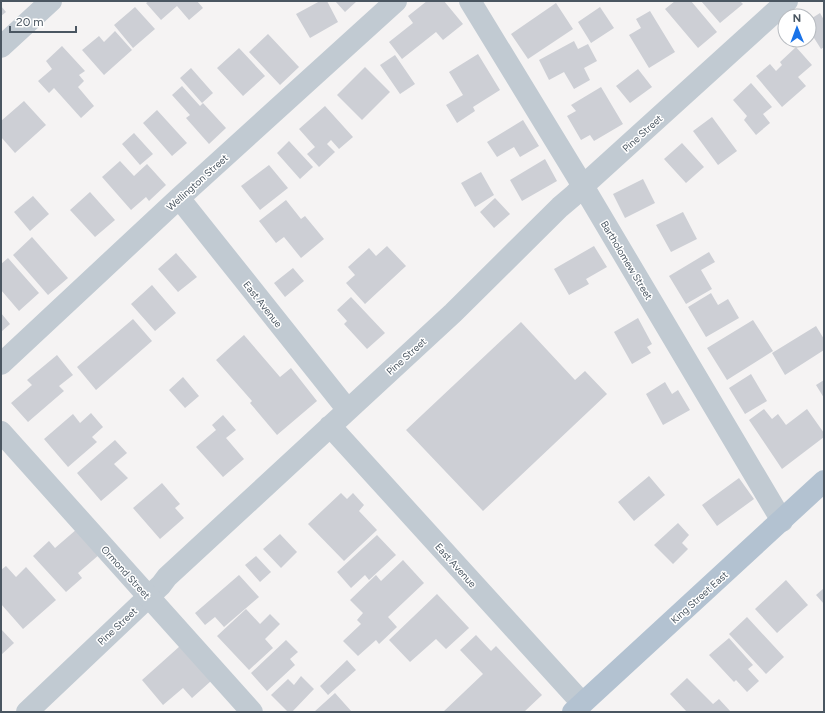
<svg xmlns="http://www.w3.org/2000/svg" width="825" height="713" font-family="Figtree,sans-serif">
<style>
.building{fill:#cdcfd5}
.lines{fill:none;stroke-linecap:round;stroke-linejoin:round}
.minor{stroke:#c1cad2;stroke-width:22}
.tertiary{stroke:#c1cad2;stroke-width:22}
.primary{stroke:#b3c2d1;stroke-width:22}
.labels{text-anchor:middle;stroke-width:3;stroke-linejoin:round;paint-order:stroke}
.street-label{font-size:10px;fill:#4a5661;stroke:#fff}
</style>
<rect width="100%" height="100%" fill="#f5f3f3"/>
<path class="building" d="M 149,1 L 197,1 L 203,8 L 189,20 L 177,6 L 161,20 L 146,3 Z
M 320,1 L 327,1 L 338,22 L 310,38 L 296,14 Z
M 335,1 L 357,1 L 345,12 Z
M 427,1 L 444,1 L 463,24 L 443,40 L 436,32 L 402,59 L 389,42 L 413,23 L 408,16 Z
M 675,1 L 691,1 L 717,32 L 698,48 L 665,9 Z
M 701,1 L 740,1 L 743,4 L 720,23 Z
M 556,3 L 573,29 L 528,59 L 511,34 Z
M 1,6 L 6,12 L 1,16 Z
M 135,7 L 155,29 L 133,48 L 114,25 Z
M 600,7 L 614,28 L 591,43 L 578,22 Z
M 650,11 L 675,52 L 649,68 L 629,35 L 641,28 L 636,19 Z
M 820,13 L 824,20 L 824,47 L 821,49 L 809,30 L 809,20 Z
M 115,31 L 132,50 L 104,75 L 82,50 L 99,36 L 104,42 Z
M 268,34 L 299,67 L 280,85 L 249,52 Z
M 574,41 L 578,49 L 588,44 L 597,61 L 584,68 L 590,80 L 574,89 L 564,72 L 549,80 L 539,60 Z
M 62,46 L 85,71 L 79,75 L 84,81 L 78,87 L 94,106 L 81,118 L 54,88 L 49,93 L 38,81 L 52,69 L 46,61 Z
M 796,47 L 812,65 L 798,77 L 806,86 L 782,107 L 756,76 L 770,64 L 776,71 L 782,65 L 780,62 Z
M 239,48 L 265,76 L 243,96 L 217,68 Z
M 478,54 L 500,90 L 473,107 L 475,111 L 457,123 L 446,105 L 463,95 L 449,72 Z
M 395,55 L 415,84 L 400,94 L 380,65 Z
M 365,67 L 390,92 L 362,120 L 337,95 Z
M 191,68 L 213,93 L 202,103 L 180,78 Z
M 638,69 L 652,87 L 630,103 L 616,86 Z
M 751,83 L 772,107 L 763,114 L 770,123 L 756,135 L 744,120 L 747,116 L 733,100 Z
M 182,86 L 200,106 L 203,103 L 226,128 L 209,144 L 186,118 L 190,115 L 172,95 Z
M 601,87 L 623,124 L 594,141 L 590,135 L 581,140 L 567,116 L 576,111 L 571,105 Z
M 24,101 L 46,125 L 15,153 L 1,137 L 1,121 Z
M 325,106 L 353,137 L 339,149 L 331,140 L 327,144 L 335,152 L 319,167 L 307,154 L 315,147 L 299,129 Z
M 157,110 L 187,143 L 172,156 L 143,123 Z
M 712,117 L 737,151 L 718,165 L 693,131 Z
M 523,120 L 539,146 L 520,157 L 514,147 L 497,157 L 487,142 Z
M 134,133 L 153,154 L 140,165 L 122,144 Z
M 289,141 L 313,167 L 300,179 L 277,153 Z
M 682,143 L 704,167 L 686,183 L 664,159 Z
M 545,159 L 557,181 L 522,201 L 510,180 Z
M 120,161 L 134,176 L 147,164 L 166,185 L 149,201 L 146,197 L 131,210 L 102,177 Z
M 269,165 L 288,188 L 260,210 L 241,186 Z
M 481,172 L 494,195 L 475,207 L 461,183 Z
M 643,179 L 655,203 L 625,218 L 613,194 Z
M 90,192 L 115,220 L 95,237 L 70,210 Z
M 33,196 L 49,214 L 30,231 L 14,212 Z
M 495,198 L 510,214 L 494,228 L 480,212 Z
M 286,200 L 301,219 L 305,216 L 324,239 L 301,258 L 284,237 L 276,243 L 259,221 Z
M 683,212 L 697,239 L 671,252 L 656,225 Z
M 32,237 L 68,278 L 48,295 L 13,255 Z
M 387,246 L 406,266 L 365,304 L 346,283 L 355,275 L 348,267 L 369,248 L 376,256 Z
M 594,246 L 607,267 L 586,279 L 589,284 L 569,295 L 554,269 Z
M 709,252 L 715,262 L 701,270 L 712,289 L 686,304 L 669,276 Z
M 176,253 L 197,277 L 178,292 L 158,269 Z
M 8,258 L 39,293 L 19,311 L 1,290 L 1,264 Z
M 293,268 L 304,281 L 285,297 L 274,283 Z
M 152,285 L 176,313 L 155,331 L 131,304 Z
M 711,293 L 718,305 L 728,299 L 739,318 L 706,337 L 688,307 Z
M 351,297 L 385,333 L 367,349 L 344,324 L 347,321 L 337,310 Z
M 1,313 L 10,324 L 1,332 Z
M 638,318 L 652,344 L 647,347 L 651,353 L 632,364 L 614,332 Z
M 133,319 L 152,341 L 96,390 L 77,367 Z
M 753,320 L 773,351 L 727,380 L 707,348 Z
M 521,322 L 575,380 L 585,371 L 607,394 L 483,511 L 406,430 Z
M 816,326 L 824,339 L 824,350 L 785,375 L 772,353 Z
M 244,335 L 280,377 L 291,368 L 317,401 L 277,435 L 250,403 L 252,401 L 216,360 Z
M 57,355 L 73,375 L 59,386 L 64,391 L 28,422 L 11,403 L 32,385 L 27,380 Z
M 751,374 L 767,401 L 745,414 L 729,388 Z
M 183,377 L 199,396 L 185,408 L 169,390 Z
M 824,380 L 824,398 L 816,385 Z
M 665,382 L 672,394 L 678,390 L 690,410 L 663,425 L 646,394 Z
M 764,409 L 772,419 L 778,414 L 786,425 L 807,409 L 824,433 L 824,437 L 782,469 L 749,420 Z
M 91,413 L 103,427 L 92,437 L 97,442 L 68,467 L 44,439 L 73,414 L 80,423 Z
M 223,415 L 236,430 L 226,438 L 244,459 L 223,477 L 196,447 L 216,430 L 212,425 Z
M 115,440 L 127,453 L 114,464 L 128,478 L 101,501 L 77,473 Z
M 649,476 L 665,495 L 634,521 L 618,502 Z
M 739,478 L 754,499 L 717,526 L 702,505 Z
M 162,483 L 180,504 L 175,508 L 184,518 L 160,539 L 133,508 Z
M 341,493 L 347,499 L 353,493 L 364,505 L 359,511 L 377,530 L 344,561 L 308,524 Z
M 678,523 L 689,535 L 682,543 L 688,549 L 673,564 L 654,545 Z
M 77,529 L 100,554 L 78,573 L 82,578 L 66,592 L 33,556 L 49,541 L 55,548 Z
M 280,534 L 297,552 L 281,568 L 263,549 Z
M 377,535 L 396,555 L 369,580 L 365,575 L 351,588 L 337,572 Z
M 256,556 L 271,572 L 260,582 L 245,565 Z
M 403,560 L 424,583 L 388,617 L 397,627 L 379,644 L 376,640 L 358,656 L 343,641 L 361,624 L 357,620 L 363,613 L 350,600 L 376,575 L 381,581 Z
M 6,566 L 16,577 L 26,567 L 56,600 L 23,629 L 1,604 L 1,570 Z
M 239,575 L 259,597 L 224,627 L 215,617 L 205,625 L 195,613 Z
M 786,580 L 808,605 L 777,633 L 755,609 Z
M 824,588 L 824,604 L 816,595 Z
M 437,594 L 469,628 L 446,649 L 436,639 L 410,662 L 389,640 Z
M 246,609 L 260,624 L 270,614 L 280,624 L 265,639 L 273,648 L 249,670 L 217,636 Z
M 747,617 L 784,657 L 766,674 L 729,634 Z
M 1,629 L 14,643 L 1,655 Z
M 476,635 L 491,651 L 496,646 L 542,695 L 524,712 L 443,712 L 483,674 L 460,650 Z
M 729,638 L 753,665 L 748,669 L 759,681 L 747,692 L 736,680 L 734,682 L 709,655 Z
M 286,640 L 298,652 L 290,659 L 295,665 L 267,691 L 251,673 Z
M 180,646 L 211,681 L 192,698 L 183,688 L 163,705 L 142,680 Z
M 347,660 L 356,670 L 328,695 L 320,686 Z
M 301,676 L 314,689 L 292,712 L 288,712 L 271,695 L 288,679 L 294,685 Z
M 687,678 L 713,704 L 719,699 L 731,712 L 687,712 L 670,694 Z
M 335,693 L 352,712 L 314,712 Z"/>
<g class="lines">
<path class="minor" d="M 470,1 L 583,186 L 782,521
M 1,47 L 51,1
M 179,198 L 347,409
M 1,364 L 179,198 L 396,1
M 330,426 L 582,703
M 27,712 L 161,585 L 167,577 L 453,313 L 560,207 L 573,196 L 583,186 L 787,1"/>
<path class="tertiary" d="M 1,432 L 252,712"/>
<path class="primary" d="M 573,712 L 824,481"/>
</g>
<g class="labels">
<g class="street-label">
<text transform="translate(642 133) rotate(-42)" y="4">Pine Street</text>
<text transform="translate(197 182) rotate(-42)" y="4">Wellington Street</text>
<text transform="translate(627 260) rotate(59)" y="4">Bartholomew Street</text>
<text transform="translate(263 304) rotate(52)" y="4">East Avenue</text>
<text transform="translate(406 356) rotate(-42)" y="4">Pine Street</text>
<text transform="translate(456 565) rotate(48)" y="4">East Avenue</text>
<text transform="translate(126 572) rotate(48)" y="4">Ormond Street</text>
<text transform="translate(699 597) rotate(-42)" y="4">King Street East</text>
<text transform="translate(117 626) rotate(-43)" y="4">Pine Street</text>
</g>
</g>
<rect width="825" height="713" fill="none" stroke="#4a5661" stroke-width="4"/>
<g transform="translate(797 28) rotate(359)"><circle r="19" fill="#ffffff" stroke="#b7bbc0"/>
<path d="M0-3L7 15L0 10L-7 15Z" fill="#1a73e8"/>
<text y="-6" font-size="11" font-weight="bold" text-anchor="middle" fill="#4a5661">N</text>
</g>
<path d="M10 26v6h66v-6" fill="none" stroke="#4a5661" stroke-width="2"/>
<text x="16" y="26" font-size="12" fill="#4a5661" stroke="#ffffff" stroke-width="3" paint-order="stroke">20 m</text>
</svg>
